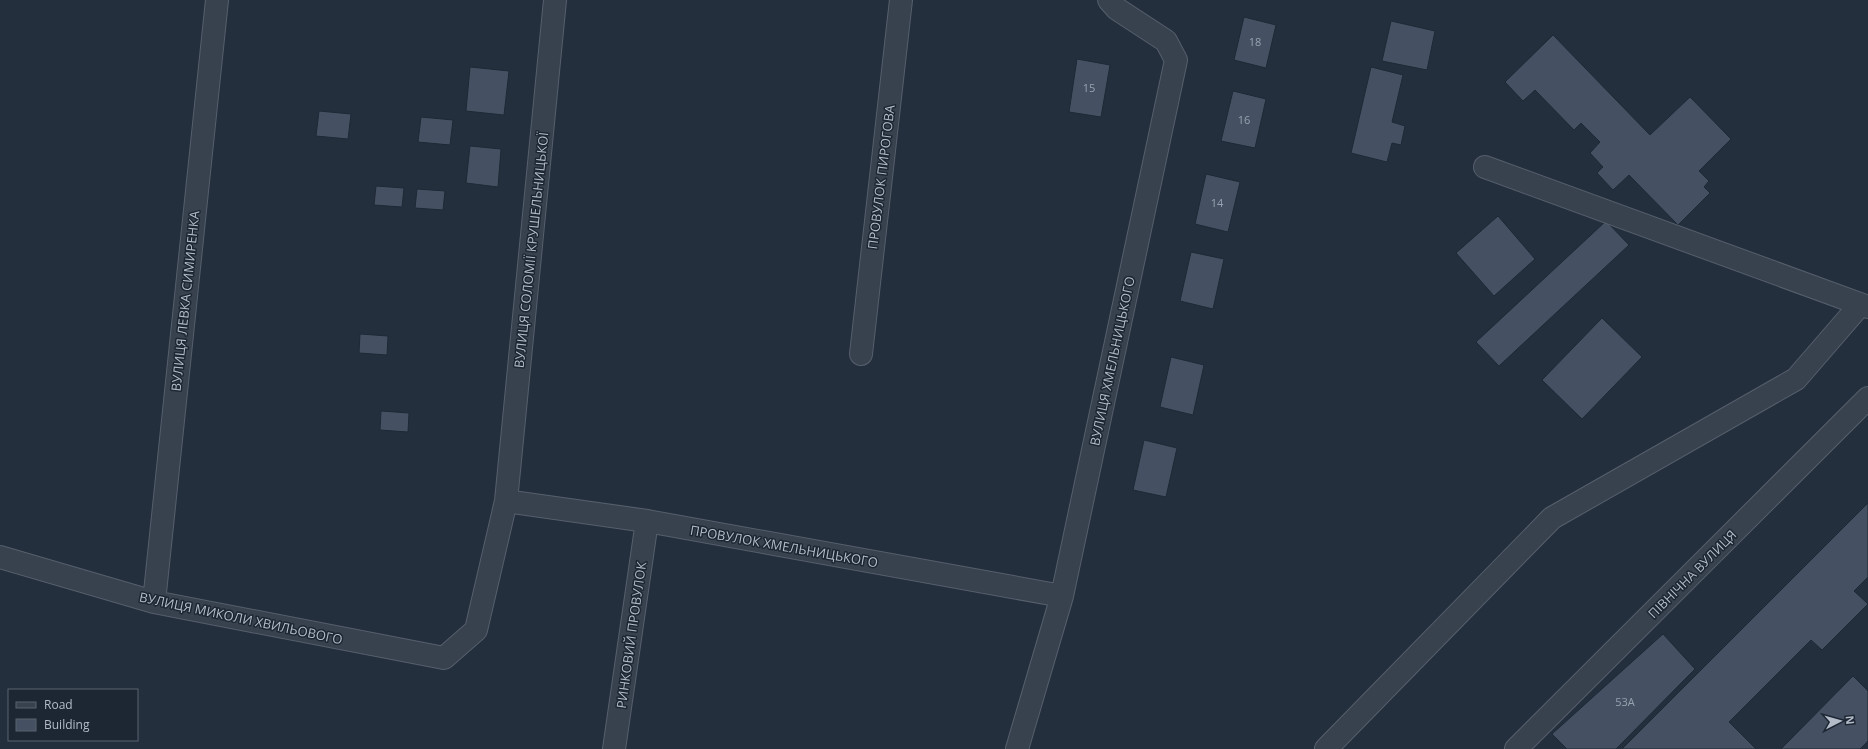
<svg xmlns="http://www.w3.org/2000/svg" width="1868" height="749" font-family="'Open Sans',sans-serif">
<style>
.building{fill:#455162;stroke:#1f2835}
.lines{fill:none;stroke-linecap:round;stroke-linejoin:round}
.minor-casing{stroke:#565f6c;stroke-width:24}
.tertiary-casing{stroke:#565f6c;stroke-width:24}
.minor{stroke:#38414e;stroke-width:22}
.tertiary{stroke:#38414e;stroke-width:22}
.labels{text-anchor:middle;stroke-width:3;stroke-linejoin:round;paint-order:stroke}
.number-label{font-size:11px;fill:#98a1af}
.street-label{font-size:13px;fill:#b4bcc9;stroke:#1d2633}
</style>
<rect width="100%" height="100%" fill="#242f3e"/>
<path class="building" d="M 1244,17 L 1276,25 L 1266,68 L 1234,60 Z
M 1391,21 L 1435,31 L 1427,70 L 1382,61 Z
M 1553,35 L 1650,135 L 1690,97 L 1731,139 L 1699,171 L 1709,181 L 1704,187 L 1710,193 L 1678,225 L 1629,175 L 1613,190 L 1597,173 L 1603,167 L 1590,153 L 1600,142 L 1581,123 L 1574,130 L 1535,90 L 1523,101 L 1505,82 Z
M 1077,59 L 1110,65 L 1101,117 L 1069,112 Z
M 470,67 L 509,71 L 504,115 L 466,111 Z
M 1371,67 L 1403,75 L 1392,122 L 1405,126 L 1401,145 L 1392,143 L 1387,162 L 1351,153 Z
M 1233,91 L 1266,99 L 1255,148 L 1221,141 Z
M 319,111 L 351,114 L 348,139 L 316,136 Z
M 421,117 L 453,120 L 450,145 L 418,142 Z
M 470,146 L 501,149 L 498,187 L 466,183 Z
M 1206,174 L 1240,182 L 1228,232 L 1195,224 Z
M 376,186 L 404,188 L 402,207 L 374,205 Z
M 417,189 L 445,191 L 443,210 L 415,208 Z
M 1498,216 L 1535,259 L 1494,296 L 1456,253 Z
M 1606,221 L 1629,245 L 1499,366 L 1476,342 Z
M 1191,252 L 1224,259 L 1213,309 L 1180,301 Z
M 1602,318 L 1642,357 L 1582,419 L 1542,380 Z
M 360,334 L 388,336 L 387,355 L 359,353 Z
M 1171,357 L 1204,365 L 1193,415 L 1160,407 Z
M 381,411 L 409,413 L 408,432 L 380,430 Z
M 1144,440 L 1177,448 L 1166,497 L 1133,490 Z
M 1868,503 L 1868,577 L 1854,591 L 1868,604 L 1822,650 L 1811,640 L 1729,722 L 1756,749 L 1622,749 Z
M 1663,634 L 1695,669 L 1616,749 L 1567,749 L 1552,734 Z
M 1853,676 L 1868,691 L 1868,741 L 1860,749 L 1781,749 Z"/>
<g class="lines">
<g class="minor-casing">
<path id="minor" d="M 1485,167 L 1868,307
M 861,354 L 901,0
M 506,501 L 647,521 L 1062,596
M 0,557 L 154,602 L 444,658 L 476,630 L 506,501 L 555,0
M 154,602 L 217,0
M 614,749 L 647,521
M 1017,749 L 1062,596 L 1176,60 L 1166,41 L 1117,9 L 1109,0
M 1326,749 L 1552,518 L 1796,379 L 1860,305"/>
</g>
<g class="tertiary-casing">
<path id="tertiary" d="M 1516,749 L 1868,398"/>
</g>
<use href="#minor" class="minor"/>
<use href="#tertiary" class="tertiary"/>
</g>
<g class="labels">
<g class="number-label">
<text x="1255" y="46">18</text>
<text x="1089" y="92">15</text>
<text x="1244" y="124">16</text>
<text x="1217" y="207">14</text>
<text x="1625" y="706">53A</text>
</g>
<g class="street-label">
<text transform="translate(881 177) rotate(-83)" y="5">ПРОВУЛОК ПИРОГОВА</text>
<text transform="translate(531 250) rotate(-84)" y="5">ВУЛИЦЯ СОЛОМІЇ КРУШЕЛЬНИЦЬКОЇ</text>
<text transform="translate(185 301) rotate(-84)" y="5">ВУЛИЦЯ ЛЕВКА СИМИРЕНКА</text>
<text transform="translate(1112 361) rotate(-78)" y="5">ВУЛИЦЯ ХМЕЛЬНИЦЬКОГО</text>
<text transform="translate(784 546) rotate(10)" y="5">ПРОВУЛОК ХМЕЛЬНИЦЬКОГО</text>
<text transform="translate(1692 574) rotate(-45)" y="5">ПІВНІЧНА ВУЛИЦЯ</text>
<text transform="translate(241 618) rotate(12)" y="5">ВУЛИЦЯ МИКОЛИ ХВИЛЬОВОГО</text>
<text transform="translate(631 635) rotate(-82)" y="5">РИНКОВИЙ ПРОВУЛОК</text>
</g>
</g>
<rect x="8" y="689" width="130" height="52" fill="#1d2633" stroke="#59626f"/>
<rect x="16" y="702" width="20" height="6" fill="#38414e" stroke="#59626f"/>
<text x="44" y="709" font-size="12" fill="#b4bcc9">Road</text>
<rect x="16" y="719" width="20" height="12" fill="#455162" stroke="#59626f"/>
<text x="44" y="729" font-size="12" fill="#b4bcc9">Building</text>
<g transform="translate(1840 721) rotate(84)" stroke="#1d2633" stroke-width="3" paint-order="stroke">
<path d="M0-3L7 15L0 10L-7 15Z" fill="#b4bcc9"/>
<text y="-6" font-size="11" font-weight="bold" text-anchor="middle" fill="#b4bcc9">N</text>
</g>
</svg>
